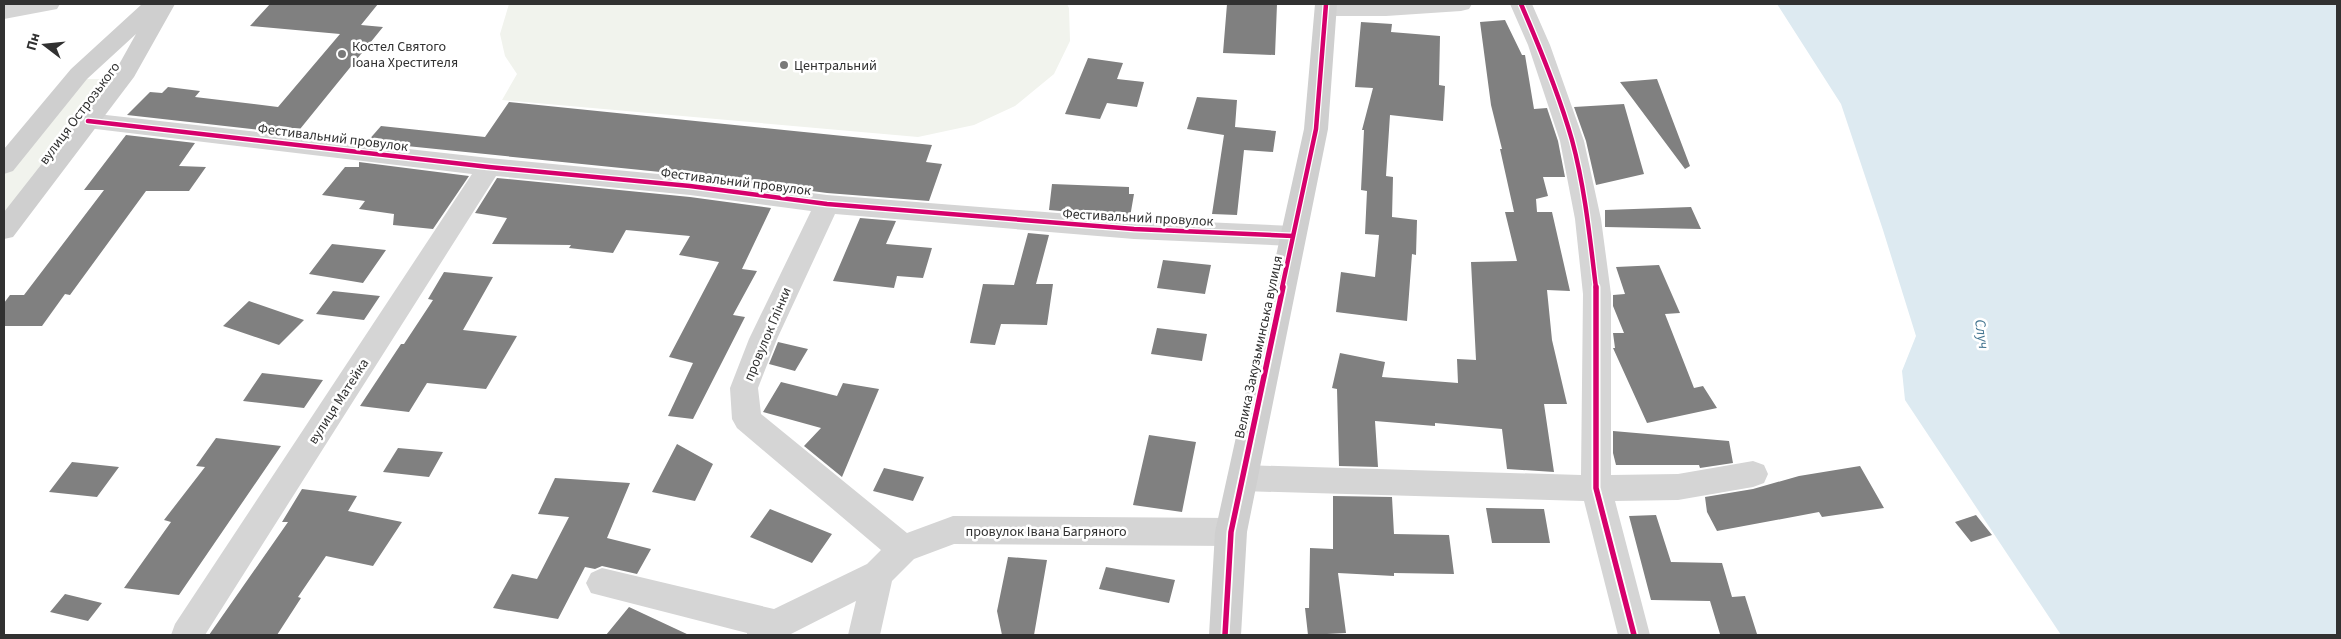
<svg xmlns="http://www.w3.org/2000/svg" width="2341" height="639" font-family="'Source Sans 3',sans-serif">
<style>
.green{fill:#f1f3ed}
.water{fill:#ddeaf1}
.building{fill:#808080}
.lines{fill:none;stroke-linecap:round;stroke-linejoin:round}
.street{fill:#d5d5d5;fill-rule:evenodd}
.secondary{fill:#cfcfcf;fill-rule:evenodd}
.cycleway-far1-casing{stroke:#fff;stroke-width:7}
.cycleway-casing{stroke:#fff;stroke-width:9}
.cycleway-far1{stroke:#d6006c;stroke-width:4.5}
.cycleway{stroke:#d6006c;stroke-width:5.5}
.poi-dot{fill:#797979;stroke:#fff;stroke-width:2}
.labels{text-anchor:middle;stroke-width:5;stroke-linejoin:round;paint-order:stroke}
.poi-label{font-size:14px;fill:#313131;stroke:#fff;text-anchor:start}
.street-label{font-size:14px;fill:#313131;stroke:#fff}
.water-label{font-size:15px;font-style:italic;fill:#437590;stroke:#fff}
</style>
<rect width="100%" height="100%" fill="#fff"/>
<path class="green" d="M 509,4 L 1067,4 L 1069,8 L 1070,41 L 1054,74 L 1015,106 L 974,125 L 918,137 L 502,100 L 517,74 L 505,56 L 500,34 Z
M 80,79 L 109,79 L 4,214 L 4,175 Z"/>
<path class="water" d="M 1777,4 L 2337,4 L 2337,635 L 2061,635 L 1905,400 L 1902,371 L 1916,336 L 1883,230 L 1841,104 Z"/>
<path class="building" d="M 270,4 L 378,4 L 361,25 L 383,27 L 296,134 L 127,115 L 150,92 L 162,93 L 168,87 L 200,91 L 195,97 L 278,107 L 340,34 L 250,26 Z
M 1227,4 L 1277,4 L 1275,55 L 1223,53 Z
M 1505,20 L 1522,55 L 1525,55 L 1534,109 L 1547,108 L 1558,141 L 1565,177 L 1543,177 L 1548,196 L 1536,199 L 1537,212 L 1552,212 L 1570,291 L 1547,290 L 1552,340 L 1567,404 L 1544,404 L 1554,472 L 1507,469 L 1502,429 L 1435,423 L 1435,426 L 1375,421 L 1378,467 L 1339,466 L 1337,389 L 1332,388 L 1340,353 L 1385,362 L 1382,377 L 1458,383 L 1457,359 L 1476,360 L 1471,262 L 1517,261 L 1505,212 L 1514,212 L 1500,149 L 1502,149 L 1491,105 L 1480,22 Z
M 1361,22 L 1392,24 L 1391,32 L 1440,36 L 1439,85 L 1445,86 L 1443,121 L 1390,115 L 1386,176 L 1393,177 L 1392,217 L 1417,220 L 1416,255 L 1412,254 L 1407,321 L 1336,312 L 1341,272 L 1375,277 L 1379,235 L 1365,234 L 1367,191 L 1361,190 L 1364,130 L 1362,130 L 1373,88 L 1355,87 Z
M 1088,58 L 1123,63 L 1117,79 L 1144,82 L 1137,107 L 1107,103 L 1100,119 L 1065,114 Z
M 1657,79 L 1690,166 L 1685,169 L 1620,82 Z
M 1197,97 L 1237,100 L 1235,127 L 1276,131 L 1273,152 L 1244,150 L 1237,215 L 1212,214 L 1224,135 L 1187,129 Z
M 509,102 L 932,145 L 926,162 L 942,164 L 929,201 L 827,193 L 690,175 L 367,142 L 381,126 L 485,137 Z
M 1624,104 L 1644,174 L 1596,185 L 1586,141 L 1574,107 Z
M 126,135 L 195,143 L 179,166 L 206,167 L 189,191 L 146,191 L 70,295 L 65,294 L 42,326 L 4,326 L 4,303 L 10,295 L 24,295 L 104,190 L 84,190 Z
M 359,162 L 469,176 L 433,229 L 393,225 L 394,214 L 359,209 L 365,201 L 322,195 L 345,167 L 359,167 Z
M 497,178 L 690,197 L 771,208 L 742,269 L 757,271 L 733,315 L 745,317 L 693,419 L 668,416 L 693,363 L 669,357 L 719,262 L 679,255 L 690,236 L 626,230 L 613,253 L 569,248 L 571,245 L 492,244 L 507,218 L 475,213 Z
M 1052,184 L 1129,187 L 1129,194 L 1134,194 L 1130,217 L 1049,210 Z
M 1691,207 L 1701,229 L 1605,227 L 1605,210 Z
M 860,218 L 896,221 L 886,244 L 932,248 L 923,278 L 897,276 L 894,288 L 833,281 Z
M 1028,233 L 1049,235 L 1036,284 L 1053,284 L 1047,325 L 1001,324 L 995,345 L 970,343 L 983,284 L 1014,285 Z
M 332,244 L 386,250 L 363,283 L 309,274 Z
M 1163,260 L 1211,265 L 1205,294 L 1157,288 Z
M 1659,265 L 1680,313 L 1665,314 L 1694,388 L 1703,386 L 1717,408 L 1647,423 L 1613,348 L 1615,348 L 1613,333 L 1624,333 L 1613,306 L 1613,295 L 1625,294 L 1616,267 Z
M 444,272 L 493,277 L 463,330 L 517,336 L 486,389 L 427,383 L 409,412 L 360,406 L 401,344 L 404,344 L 433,300 L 428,299 Z
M 333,291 L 380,296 L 364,320 L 316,314 Z
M 249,301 L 304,320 L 279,345 L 223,326 Z
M 1157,328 L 1207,334 L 1202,361 L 1151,354 Z
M 778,342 L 808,349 L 795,371 L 769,364 Z
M 262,373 L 323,380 L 304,408 L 243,401 Z
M 781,382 L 837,396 L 843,383 L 879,389 L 842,477 L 804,446 L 821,428 L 763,412 Z
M 1613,431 L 1729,441 L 1733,463 L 1700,468 L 1699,465 L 1616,465 L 1613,453 Z
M 1149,435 L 1196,442 L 1182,512 L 1133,505 Z
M 216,438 L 281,446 L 179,595 L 124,588 L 171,522 L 164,520 L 205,467 L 196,466 Z
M 677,444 L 713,464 L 695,501 L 652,492 Z
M 398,448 L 443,452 L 429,477 L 383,472 Z
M 72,462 L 119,467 L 97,497 L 49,492 Z
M 1860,466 L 1884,508 L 1822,517 L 1819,512 L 1717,531 L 1707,512 L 1705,497 L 1753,489 L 1799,476 Z
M 884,468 L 924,477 L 913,501 L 873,491 Z
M 555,478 L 630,483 L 607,538 L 651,549 L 637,574 L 602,566 L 595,569 L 585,567 L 558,619 L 493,608 L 512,574 L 537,579 L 569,517 L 538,514 Z
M 302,489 L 357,496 L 348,511 L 402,522 L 373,566 L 326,556 L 298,597 L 301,598 L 277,635 L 209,635 L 288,522 L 282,522 Z
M 1333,496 L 1392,497 L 1394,534 L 1449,535 L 1454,574 L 1394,573 L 1394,576 L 1338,573 L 1346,633 L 1308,635 L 1305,608 L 1309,608 L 1310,548 L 1333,549 Z
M 1486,508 L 1544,509 L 1550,543 L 1492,543 Z
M 770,509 L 832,534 L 812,563 L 750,537 Z
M 1656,515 L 1671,562 L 1722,563 L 1732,597 L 1745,596 L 1757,634 L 1720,634 L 1710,601 L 1651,600 L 1629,516 Z
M 1976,515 L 1992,535 L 1971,542 L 1955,522 Z
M 1008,557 L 1047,560 L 1034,635 L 1002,635 L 997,611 Z
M 1106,567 L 1175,580 L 1169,603 L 1099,589 Z
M 65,594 L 102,603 L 88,621 L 50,612 Z
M 629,607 L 689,635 L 606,635 Z"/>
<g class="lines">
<path class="street" d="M 11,4 L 60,4 L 57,9 L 4,19 L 4,5 Z
M 1320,4 L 1472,4 L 1469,9 L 1461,11 L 1386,16 L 1326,16 L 1318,14 L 1315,9 Z
M 1510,4 L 1532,4 L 1550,45 L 1584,141 L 1601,219 L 1611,294 L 1611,475 L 1678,474 L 1753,461 L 1764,465 L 1768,474 L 1764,483 L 1753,487 L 1678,500 L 1615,501 L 1650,635 L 1618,635 L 1584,501 L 1242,491 L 1231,487 L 1227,478 L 1231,469 L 1242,465 L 1581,475 L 1583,294 L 1575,219 L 1560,141 L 1528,45 Z
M 88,113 L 489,158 L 690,177 L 827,195 L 1134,219 L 1293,226 L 1302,229 L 1306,236 L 1302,243 L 1293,246 L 1134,239 L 835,214 L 777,339 L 758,388 L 761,414 L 907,533 L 953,516 L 1231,518 L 1242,522 L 1247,532 L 1242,542 L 1231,546 L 954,544 L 914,559 L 892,581 L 880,635 L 848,635 L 856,601 L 789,635 L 747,635 L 747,633 L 591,593 L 586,583 L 591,573 L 602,568 L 774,609 L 867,564 L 881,550 L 737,428 L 732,419 L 730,388 L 749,339 L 811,211 L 690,195 L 496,176 L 205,635 L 171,635 L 175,624 L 472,174 L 79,127 L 76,121 L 79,115 Z"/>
<path class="secondary" d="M 142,4 L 175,4 L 134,77 L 13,237 L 4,239 L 4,212 L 117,68 L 136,34 L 87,79 L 13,171 L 4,174 L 4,149 L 71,69 Z
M 1315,4 L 1337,4 L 1328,129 L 1247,532 L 1241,635 L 1209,635 L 1215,532 L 1304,129 Z"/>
<g class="cycleway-far1-casing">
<path id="cycleway-far1" d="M 1521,4 C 1540,48 1559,94 1572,140 C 1585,188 1590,239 1596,288
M 88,121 L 489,167 L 690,186 L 827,204 L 1134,229 L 1293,236
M 1282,288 L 1316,129 L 1326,4"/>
</g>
<g class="cycleway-casing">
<path id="cycleway" d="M 1596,287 L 1596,488 L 1634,635
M 1225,635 L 1231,532 L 1283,287"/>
</g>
<use href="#cycleway-far1" class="cycleway-far1"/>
<use href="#cycleway" class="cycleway"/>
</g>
<g class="poi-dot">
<circle cx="342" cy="54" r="5"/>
<circle cx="784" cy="65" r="5"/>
</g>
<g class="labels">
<g class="poi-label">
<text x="352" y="51">Костел Святого<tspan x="352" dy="16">Іоана Хрестителя</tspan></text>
<text x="794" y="70">Центральний</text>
</g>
<g class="street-label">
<text transform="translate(79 113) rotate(-53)" y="5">вулиця Острозького</text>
<text transform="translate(333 137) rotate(7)" y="5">Фестивальний провулок</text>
<text transform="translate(736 181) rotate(7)" y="5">Фестивальний провулок</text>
<text transform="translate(1138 217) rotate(3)" y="5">Фестивальний провулок</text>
<text transform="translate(767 334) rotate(-67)" y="5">провулок Глінки</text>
<text transform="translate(1258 347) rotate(-78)" y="5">Велика Закузьминська вулиця</text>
<text transform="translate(338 401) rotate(-57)" y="5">вулиця Матейка</text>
<text x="1046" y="536">провулок Івана Багряного</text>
</g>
<g class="water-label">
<text transform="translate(1982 334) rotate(82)" y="5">Случ</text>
</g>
</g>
<rect width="2341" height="639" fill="none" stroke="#313131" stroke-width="10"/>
<g transform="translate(45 45) rotate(286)" stroke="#ffffff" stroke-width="4" paint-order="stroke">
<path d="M0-4L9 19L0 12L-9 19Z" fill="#313131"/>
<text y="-8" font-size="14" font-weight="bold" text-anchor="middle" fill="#313131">Пн</text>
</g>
</svg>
